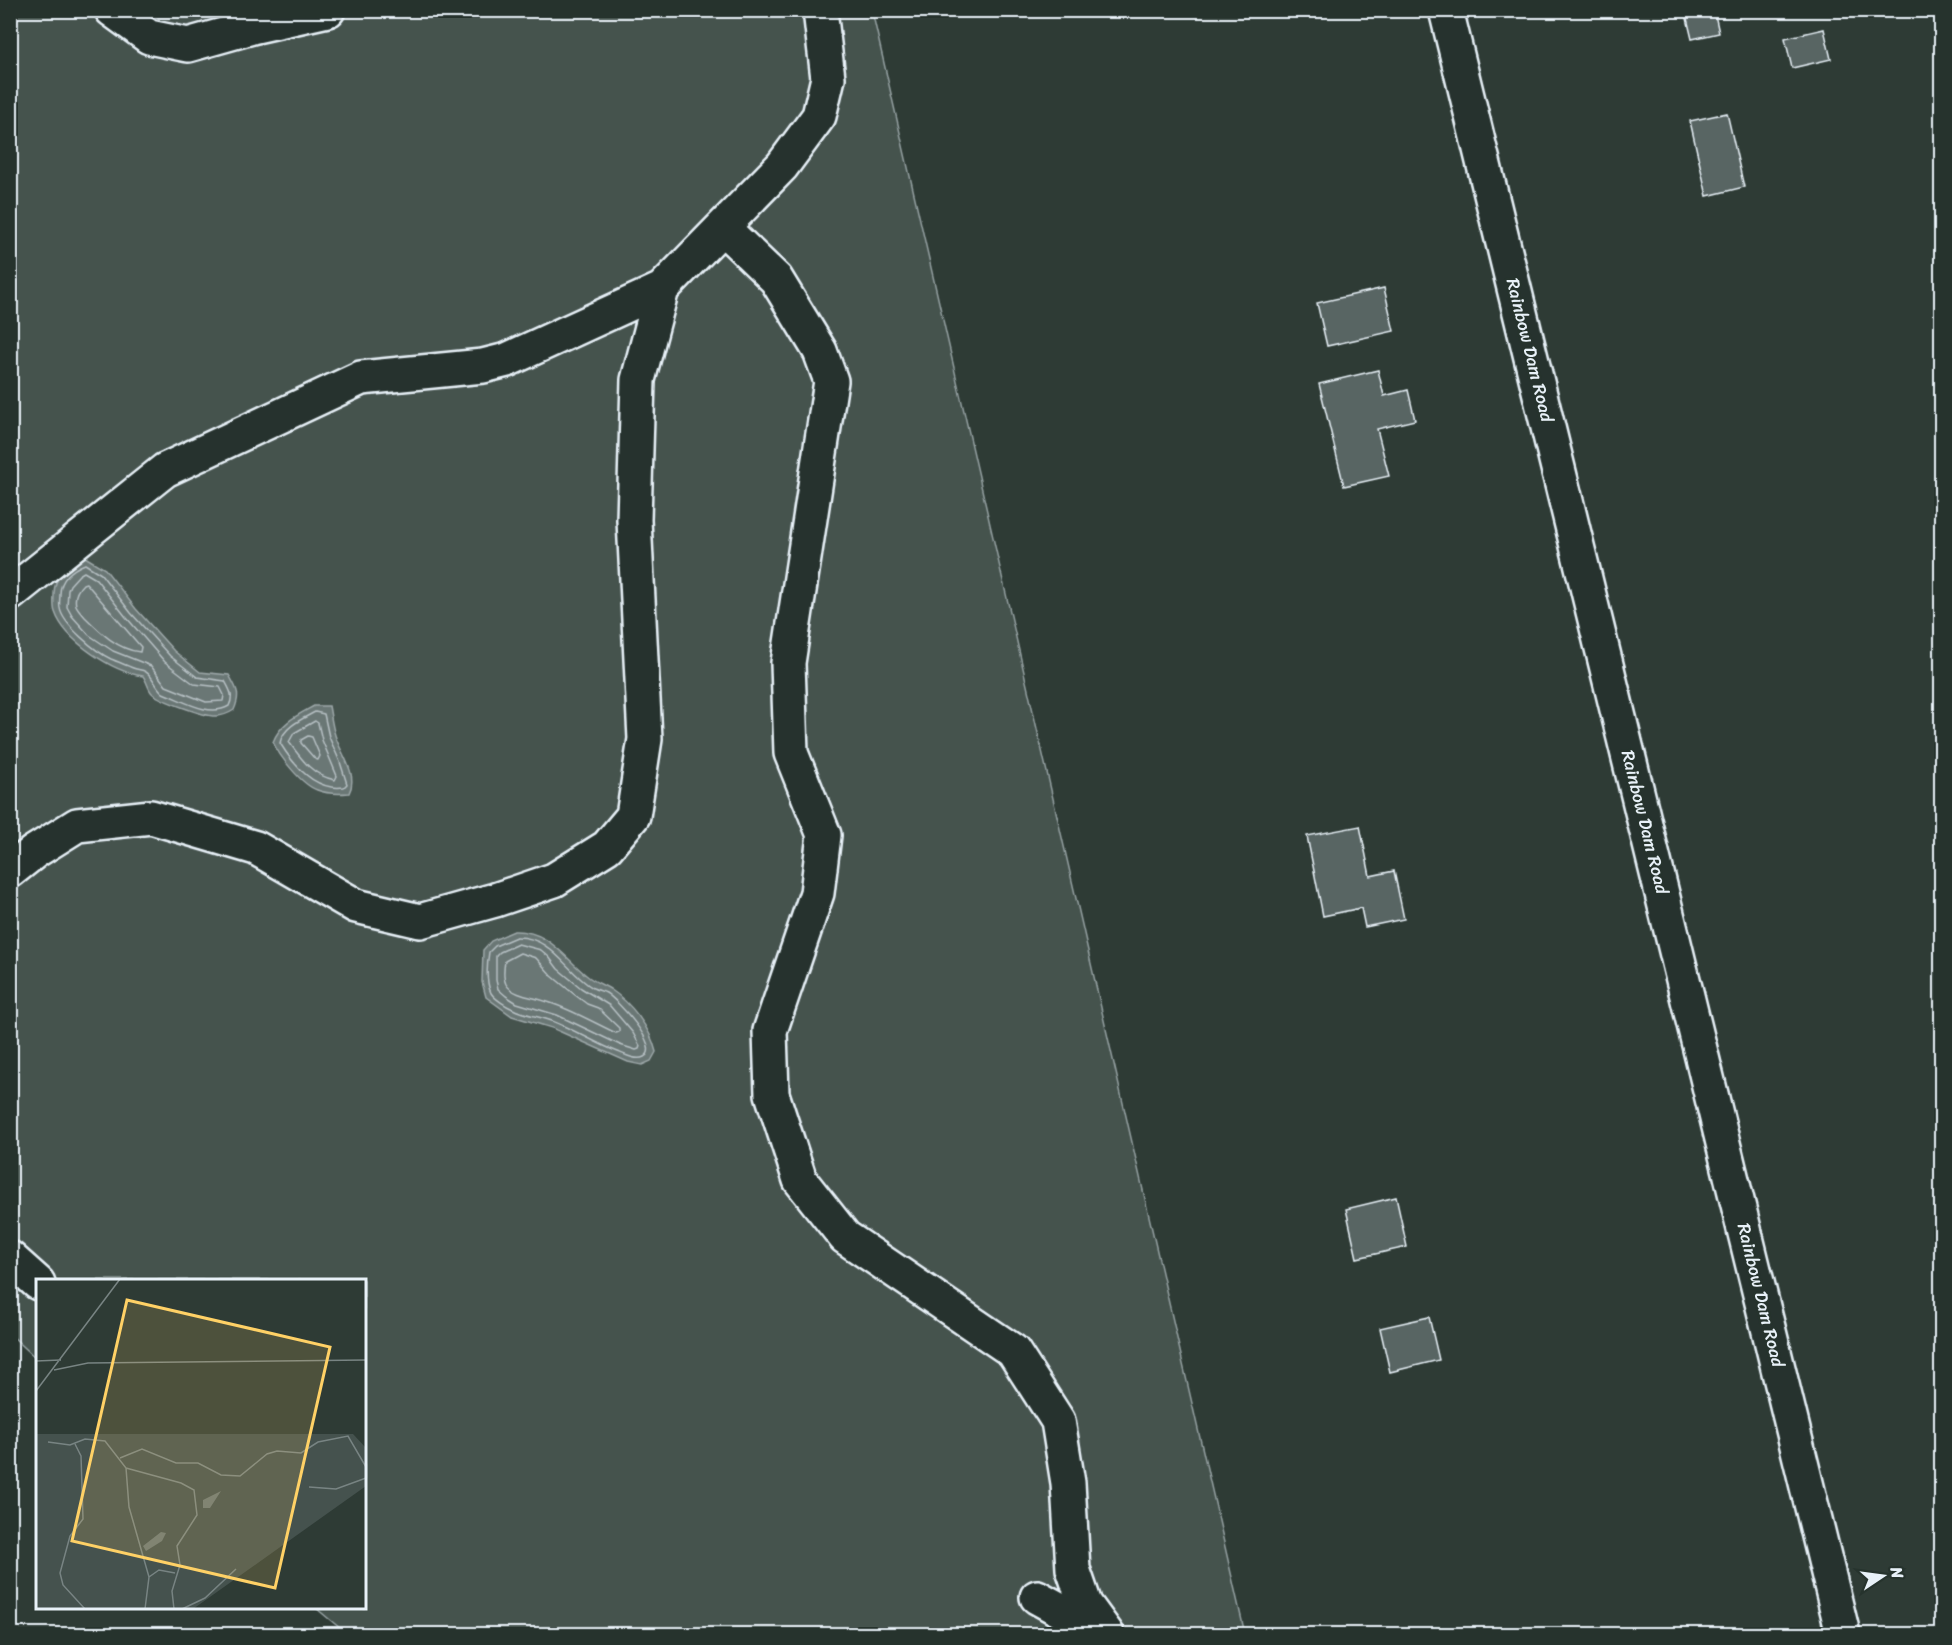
<svg xmlns="http://www.w3.org/2000/svg" width="1952" height="1645" font-family="Sriracha,sans-serif">
<style>
.green{fill:#45524e;stroke:#96a2a3;stroke-width:1.5}
.water{fill:#6b7775;stroke:#9da8a9;stroke-width:1.5}
.lines{fill:none;stroke-linecap:round;stroke-linejoin:round}
.shore{stroke:#b6c0c4;stroke-width:1.5}
.building{fill:#596563;stroke:#e8f1f8;stroke-width:1.5}
.minor-casing{stroke:#e8f1f8;stroke-width:38}
.minor{stroke:#26332d;stroke-width:33}
.labels{text-anchor:middle;stroke-width:4.5;stroke-linejoin:round;paint-order:stroke}
.street-label{font-size:18px;fill:#e8f1f8;stroke:#26332d}
.inset-road{fill:none;stroke:#788483;stroke-width:1.5}
.view{fill:#ffd166;fill-opacity:0.15;stroke:#ffd166;stroke-width:3}
.inset-edge{fill:none;stroke:#e8f1f8;stroke-width:3}
</style>
<rect width="100%" height="100%" fill="#2e3b35"/>
<filter id="ink" filterUnits="userSpaceOnUse"><feTurbulence type="fractalNoise" baseFrequency=".0167" numOctaves="2"/><feDisplacementMap in="SourceGraphic" scale="12" xChannelSelector="R" yChannelSelector="G"/><feConvolveMatrix kernelMatrix="1 2 1 2 8 2 1 2 1" color-interpolation-filters="sRGB"/></filter>
<g filter="url(#ink)">
<path class="green" d="M 10,11 L 872,11 L 1245,1634 L 347,1634 L 316,1608 L 364,1608 L 364,1280 L 38,1280 L 37,1359 L 11,1335 Z"/>
<path class="water" d="M 85,557 L 105,569 L 136,609 L 174,651 L 200,672 L 229,675 C 237,689 241,694 234,710 C 228,714 223,716 216,716 C 206,717 159,700 152,693 C 148,689 147,681 143,676 C 113,672 65,641 55,612 C 53,607 54,600 54,594 C 54,575 69,564 85,557 Z
M 314,706 L 329,706 C 331,716 332,726 335,735 C 340,753 359,774 349,793 C 338,794 327,794 317,790 C 302,785 279,756 273,742 C 280,723 298,715 314,706 Z
M 514,931 C 548,930 563,956 586,975 C 594,982 602,984 610,989 C 631,1003 650,1027 656,1052 L 651,1061 L 642,1065 L 628,1062 L 552,1028 L 512,1016 L 486,997 L 482,982 L 483,950 L 491,941 Z"/>
<g class="lines">
<path class="shore" d="M 85,564 L 101,574 L 131,613 L 170,656 L 197,677 L 225,681 C 230,690 234,696 229,706 C 209,718 182,700 163,693 C 155,687 154,677 146,672 C 142,669 137,670 133,668 C 126,665 118,662 111,659 C 96,652 62,624 60,608 C 59,603 60,598 60,594 C 60,579 72,569 85,564 Z
M 84,572 L 96,579 L 126,617 L 165,662 L 194,684 L 220,687 L 224,695 L 223,701 L 206,702 L 166,686 L 151,666 L 113,651 L 89,635 L 72,616 L 67,607 L 68,590 L 70,585 L 79,575 Z
M 86,583 L 141,647 L 140,652 C 118,650 100,632 85,617 C 82,613 78,610 76,605 C 74,597 77,590 83,584 Z
M 315,712 L 324,714 L 329,737 L 340,762 L 347,784 L 344,787 C 316,791 294,766 280,743 C 283,727 302,719 315,712 Z
M 315,721 L 318,723 L 322,740 L 337,776 L 335,780 C 313,776 302,760 289,742 L 294,733 Z
M 308,736 L 312,737 L 320,756 L 318,760 L 315,759 L 301,743 L 301,740 Z
M 516,937 C 552,936 566,972 593,988 C 597,990 602,991 606,993 C 616,999 663,1048 644,1057 C 637,1061 625,1055 618,1052 C 595,1043 575,1030 552,1021 C 540,1016 524,1015 513,1009 C 506,1006 495,999 491,993 C 486,982 487,964 489,952 L 495,946 Z
M 518,944 L 541,950 L 549,957 L 558,969 L 581,988 L 610,1006 L 633,1033 L 640,1046 L 639,1049 L 636,1050 L 620,1045 L 557,1015 L 517,1003 L 506,996 L 498,989 L 496,980 L 496,956 L 500,952 Z
M 520,953 L 536,958 L 552,976 L 575,995 L 587,1004 L 598,1008 L 619,1028 L 619,1032 L 616,1033 C 589,1020 563,1005 534,998 C 525,996 511,993 506,984 C 503,978 504,967 505,961 Z"/>
</g>
<path class="building" d="M 1685,10 L 1714,10 L 1719,33 L 1692,39 Z
M 1824,29 L 1831,59 L 1792,68 L 1785,38 Z
M 1727,113 L 1744,187 L 1707,196 L 1690,121 Z
M 1384,288 L 1394,331 L 1327,346 L 1317,303 Z
M 1378,370 L 1384,396 L 1408,390 L 1415,420 L 1377,429 L 1389,476 L 1344,486 L 1319,384 Z
M 1360,826 L 1370,876 L 1394,871 L 1404,919 L 1365,927 L 1361,908 L 1323,916 L 1307,836 Z
M 1396,1197 L 1407,1247 L 1357,1258 L 1346,1209 Z
M 1429,1317 L 1439,1360 L 1390,1372 L 1380,1328 Z"/>
<g class="lines">
<g class="minor-casing">
<path id="minor" d="M 112,10 L 149,37 L 188,45 L 252,27 L 328,10
M 1446,10 L 1843,1634
M 723,228 L 776,279 L 820,351 L 831,381 L 788,663 L 791,753 L 824,835 L 817,893 L 770,1031 L 772,1094 L 800,1180 L 845,1237 L 1013,1351 L 1058,1421 L 1068,1483 L 1073,1569 L 1085,1604 L 1107,1634
M 10,594 L 165,470 L 361,378 L 483,366 L 507,360 L 662,289 L 782,166 L 819,116 L 828,78 L 820,10
M 10,871 L 34,852 L 77,825 L 151,817 L 256,848 L 356,906 L 420,921 L 495,900 L 554,880 L 607,847 L 633,816 L 645,739 L 634,520 L 638,380 L 662,289
M 10,1258 L 38,1283
M 1037,1597 L 1104,1634"/>
</g>
<use href="#minor" class="minor"/>
</g>
</g>
<g class="labels">
<g class="street-label">
<text transform="translate(1530 350) rotate(76)" y="6">Rainbow Dam Road</text>
<text transform="translate(1645 822) rotate(76)" y="6">Rainbow Dam Road</text>
<text transform="translate(1761 1295) rotate(76)" y="6">Rainbow Dam Road</text>
</g>
</g>
<g transform="translate(36 1279)">
<rect width="330" height="330" fill="#2e3b35"/>
<path d="M 0,155 L 317,155 L 330,169 L 330,207 L 157,330 L 0,330 Z" fill="#45524e"/>
<path d="M 185,212 L 174,229 L 167,229 L 167,221 ZM 125,253 L 130,254 L 126,262 L 110,272 L 107,267 Z" fill="#6b7775"/>
<path class="inset-road" d="M 0,82 L 25,81M 18,91 L 52,84 L 330,81M 0,112 L 84,0M 12,163 L 34,166 L 49,160 L 69,162 L 90,189 L 93,228 L 113,298 L 109,330M 39,165 L 45,177 L 47,240 L 34,257 L 24,294 L 27,306 L 49,330M 84,179 L 106,170 L 140,184 L 162,184 L 185,196 L 204,197 L 231,175 L 241,172 L 265,174 L 282,163 L 312,157 L 330,188M 90,189 L 145,204 L 158,211 L 161,236 L 141,267 L 144,286 L 136,312 L 138,330M 273,208 L 300,210 L 330,199M 113,298 L 123,291 L 139,294M 146,330 L 169,319 L 200,290"/>
<path class="view" d="M 91,21 L 294,68 L 239,309 L 36,262 Z"/>
<rect width="330" height="330" class="inset-edge"/>
</g>
<rect width="1952" height="1645" fill="none" stroke="#26332d" stroke-width="36"/>
<rect x="18" y="18" width="1916" height="1609" fill="none" stroke="#e8f1f8" stroke-width="2" filter="url(#ink)"/>
<g transform="translate(1883 1576) rotate(77)" stroke="#26332d" stroke-width="4.5" paint-order="stroke">
<path d="M0-4.5L10 22L0 15L-10 22Z" fill="#e8f1f8"/>
<text y="-9" font-size="16" font-weight="bold" text-anchor="middle" fill="#e8f1f8">N</text>
</g>
</svg>
